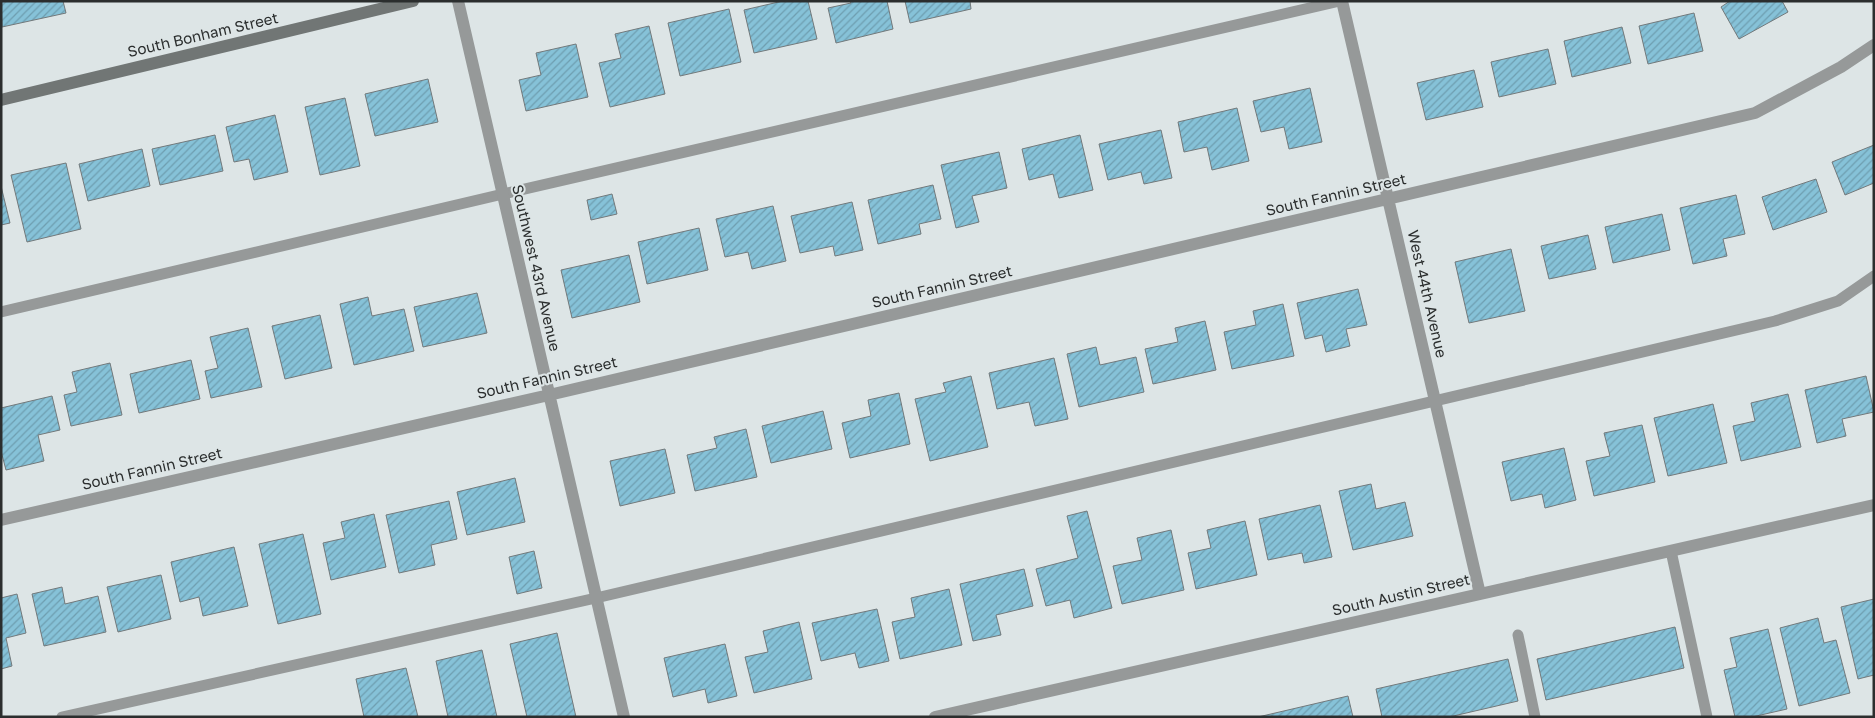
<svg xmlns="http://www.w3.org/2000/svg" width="1875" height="718" font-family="'Golos Text',sans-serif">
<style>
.building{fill:url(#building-hatch);stroke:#72797b}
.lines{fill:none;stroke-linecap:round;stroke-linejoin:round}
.lane{stroke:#969999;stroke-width:11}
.street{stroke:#969999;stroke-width:12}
.secondary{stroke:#717675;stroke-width:12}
.labels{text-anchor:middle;stroke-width:4;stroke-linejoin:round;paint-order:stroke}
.street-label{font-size:15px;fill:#2b2e2e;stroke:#dde5e6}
</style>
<defs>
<pattern id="building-hatch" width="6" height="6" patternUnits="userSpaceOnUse" patternTransform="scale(1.25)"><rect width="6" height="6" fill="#86c2d8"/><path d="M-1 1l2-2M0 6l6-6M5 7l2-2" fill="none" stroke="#6e9eb0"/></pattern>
</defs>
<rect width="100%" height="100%" fill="#dde5e6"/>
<path class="building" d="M 1,1 L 63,1 L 66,13 L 2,27 Z
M 783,1 L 808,1 L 817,39 L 754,53 L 744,10 Z
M 850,1 L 887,1 L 893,29 L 836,43 L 828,8 L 851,3 Z
M 905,1 L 970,1 L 971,9 L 910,23 Z
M 1730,1 L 1782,1 L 1788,12 L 1739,39 L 1721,7 Z
M 729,9 L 741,62 L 680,76 L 668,23 Z
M 1694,13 L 1703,51 L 1648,64 L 1639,26 Z
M 649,26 L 665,94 L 610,107 L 599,63 L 621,58 L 615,34 Z
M 1622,27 L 1631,63 L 1572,77 L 1564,41 Z
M 576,44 L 588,97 L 526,111 L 519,80 L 541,75 L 536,53 Z
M 1548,49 L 1556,84 L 1499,97 L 1491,62 Z
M 1474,70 L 1483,107 L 1426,120 L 1417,83 Z
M 428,79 L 438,122 L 375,136 L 365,94 Z
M 1310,88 L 1322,142 L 1289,149 L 1284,127 L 1261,132 L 1253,101 Z
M 345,98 L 360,166 L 320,175 L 305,107 Z
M 1237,108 L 1249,161 L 1212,170 L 1207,147 L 1184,152 L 1178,122 Z
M 275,115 L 288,172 L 254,180 L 249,159 L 234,162 L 226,127 Z
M 1161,130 L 1172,178 L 1144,184 L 1141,172 L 1108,180 L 1099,144 Z
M 215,135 L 223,171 L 160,185 L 152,149 Z
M 1080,135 L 1093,190 L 1059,198 L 1053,174 L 1029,180 L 1022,149 Z
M 1874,145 L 1874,183 L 1845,195 L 1832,162 Z
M 142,149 L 150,186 L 88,201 L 79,164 Z
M 999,152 L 1007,188 L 972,196 L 979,222 L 956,228 L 941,165 Z
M 66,163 L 81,229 L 27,242 L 11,175 Z
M 1816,179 L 1827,212 L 1773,230 L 1762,197 Z
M 933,185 L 941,219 L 919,224 L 921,234 L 878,244 L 868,200 Z
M 1,186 L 10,223 L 1,225 Z
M 612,194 L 617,214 L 591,220 L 587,200 Z
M 1736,195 L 1745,234 L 1723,239 L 1727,256 L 1693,264 L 1680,208 Z
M 852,202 L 863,250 L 835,256 L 833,246 L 800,253 L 791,216 Z
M 773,206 L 786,261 L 752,269 L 748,252 L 725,257 L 716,219 Z
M 1662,214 L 1670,250 L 1613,263 L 1605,227 Z
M 699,228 L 708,270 L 647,284 L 638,242 Z
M 1588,235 L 1596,269 L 1549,279 L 1541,246 Z
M 1511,249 L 1525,311 L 1469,323 L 1455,262 Z
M 629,255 L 640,302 L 572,318 L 561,270 Z
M 1358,289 L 1367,325 L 1346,329 L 1350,346 L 1326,352 L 1322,335 L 1305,339 L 1297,303 Z
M 477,293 L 487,333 L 423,347 L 414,307 Z
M 368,297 L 372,316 L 404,309 L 414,351 L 354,365 L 340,304 Z
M 1283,304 L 1294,356 L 1232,369 L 1224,332 L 1256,325 L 1253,311 Z
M 320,315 L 332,368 L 285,379 L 272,326 Z
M 1205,321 L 1216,370 L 1153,384 L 1145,349 L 1178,342 L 1175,328 Z
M 248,328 L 262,387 L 211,398 L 205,371 L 218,368 L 210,337 Z
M 1096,347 L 1100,365 L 1136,357 L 1144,392 L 1079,407 L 1067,354 Z
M 1054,358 L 1068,419 L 1035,426 L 1029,402 L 997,409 L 989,373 Z
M 191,360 L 200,399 L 139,413 L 130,374 Z
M 110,363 L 122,415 L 71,426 L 64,395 L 77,392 L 72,372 Z
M 971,376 L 988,447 L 930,461 L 915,399 L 946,392 L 943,383 Z
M 1866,376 L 1874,412 L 1842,419 L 1846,436 L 1817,443 L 1805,390 Z
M 899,393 L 910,444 L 850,458 L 842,423 L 871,416 L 868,400 Z
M 1788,394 L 1801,447 L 1741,461 L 1733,426 L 1755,421 L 1751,403 Z
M 52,396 L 60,430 L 38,435 L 44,461 L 6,470 L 1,451 L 1,408 Z
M 1713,404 L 1727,463 L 1668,476 L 1654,418 Z
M 823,411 L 832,449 L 771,463 L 762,426 Z
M 1642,425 L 1655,482 L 1594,496 L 1586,461 L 1610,456 L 1604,433 Z
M 746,429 L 757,477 L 695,491 L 687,455 L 717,448 L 714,437 Z
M 1564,448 L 1576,500 L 1545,508 L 1542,494 L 1511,501 L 1502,462 Z
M 665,449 L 675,493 L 620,506 L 610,461 Z
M 515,478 L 525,522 L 467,535 L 457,492 Z
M 1371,484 L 1376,509 L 1405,502 L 1413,536 L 1353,550 L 1339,491 Z
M 449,501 L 457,539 L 431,545 L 435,565 L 399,573 L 386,515 Z
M 1320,505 L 1332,557 L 1304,563 L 1302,553 L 1268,560 L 1259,519 Z
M 1087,511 L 1112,608 L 1074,618 L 1070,600 L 1046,606 L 1036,569 L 1078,558 L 1067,516 Z
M 374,514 L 386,567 L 331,580 L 323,543 L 345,538 L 341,522 Z
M 1245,521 L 1257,575 L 1196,589 L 1188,553 L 1211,548 L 1207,530 Z
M 1171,530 L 1184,590 L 1122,604 L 1113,566 L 1142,560 L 1137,538 Z
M 303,534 L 321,614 L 278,624 L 259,544 Z
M 234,547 L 248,606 L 203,616 L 199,597 L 180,602 L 171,562 Z
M 534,551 L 542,588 L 517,594 L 509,557 Z
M 1024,569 L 1033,606 L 996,615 L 1001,635 L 973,641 L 960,584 Z
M 161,575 L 171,619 L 118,632 L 107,587 Z
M 62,587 L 65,604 L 98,596 L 106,632 L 44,646 L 32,594 Z
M 949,589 L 962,645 L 900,659 L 892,622 L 915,617 L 911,598 Z
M 17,594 L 26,633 L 6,638 L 12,666 L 1,669 L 1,598 Z
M 1874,599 L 1874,675 L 1858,679 L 1841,607 Z
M 877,609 L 889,661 L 859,668 L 855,653 L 821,661 L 812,623 Z
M 1818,618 L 1824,643 L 1836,640 L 1850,693 L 1799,706 L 1780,628 Z
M 799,622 L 812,679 L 754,693 L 745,657 L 768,652 L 763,631 Z
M 1675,627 L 1684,668 L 1546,700 L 1537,659 Z
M 1768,629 L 1787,709 L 1752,717 L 1735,717 L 1724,670 L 1737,667 L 1730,638 Z
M 557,633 L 576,717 L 527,717 L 510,644 Z
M 725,644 L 737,696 L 708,703 L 705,689 L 673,697 L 664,658 Z
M 482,650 L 497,717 L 448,717 L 436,661 Z
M 1508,659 L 1518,701 L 1449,717 L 1382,717 L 1376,689 Z
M 406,668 L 418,717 L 364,717 L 356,679 Z
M 1348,696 L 1353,717 L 1258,717 Z"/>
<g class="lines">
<path class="lane" d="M 1,312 L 503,194 L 1340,1
M 1671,551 L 1707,717
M 1518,635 L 1535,717
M 62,717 L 596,598 L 1775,321 L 1838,301 L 1874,276"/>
<path class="street" d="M 458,1 L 624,717
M 1342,1 L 1480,594
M 1,520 L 549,395 L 1755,113 L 1841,67 L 1874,45
M 935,717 L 1874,505"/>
<path class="secondary" d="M 1,100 L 413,1"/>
</g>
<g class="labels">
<g class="street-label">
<text transform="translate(203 35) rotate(-13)" y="5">South Bonham Street</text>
<text transform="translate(1336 195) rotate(-13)" y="5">South Fannin Street</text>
<text transform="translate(536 268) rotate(77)" y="5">Southwest 43rd Avenue</text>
<text transform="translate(942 287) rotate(-13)" y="5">South Fannin Street</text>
<text transform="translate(1427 294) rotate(77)" y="5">West 44th Avenue</text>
<text transform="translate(547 378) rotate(-13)" y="5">South Fannin Street</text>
<text transform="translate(152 469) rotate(-13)" y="5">South Fannin Street</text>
<text transform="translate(1401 595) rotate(-13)" y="5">South Austin Street</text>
</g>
</g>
<rect width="1875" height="718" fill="none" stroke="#2b2e2e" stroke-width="5"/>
</svg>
